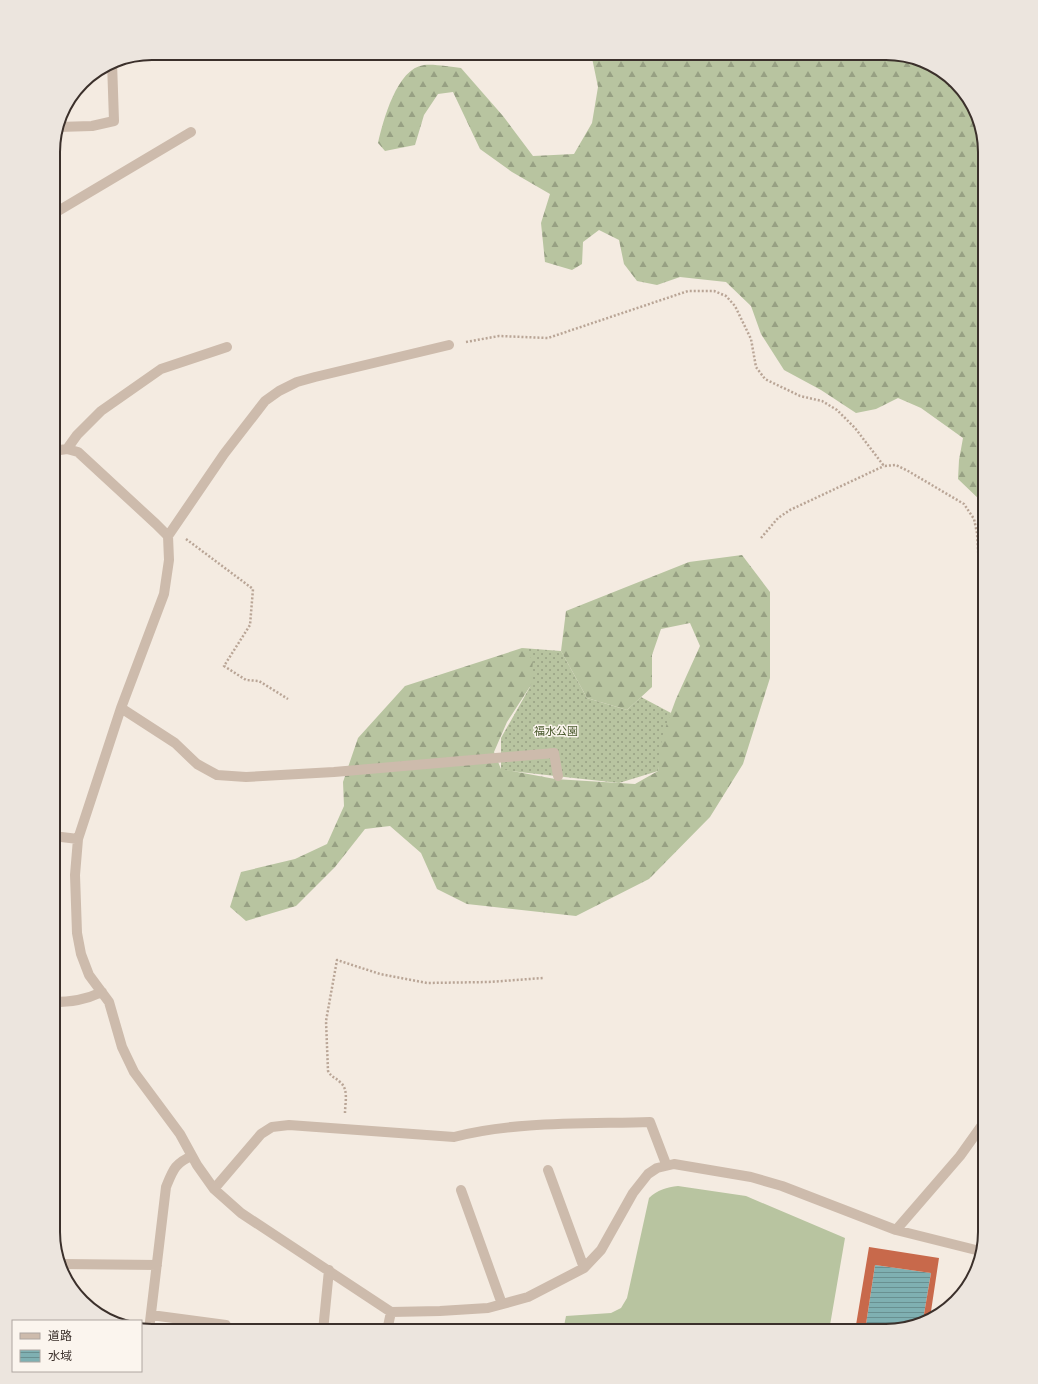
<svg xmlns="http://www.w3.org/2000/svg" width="1038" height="1384" font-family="Poppins,'Noto Sans JP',sans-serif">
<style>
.grass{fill:url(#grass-dots)}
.forest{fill:url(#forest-firs)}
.pitch{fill:#b8c4a0}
.water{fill:url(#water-rules)}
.building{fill:#c8694b}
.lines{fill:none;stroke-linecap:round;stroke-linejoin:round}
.path{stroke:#b9a596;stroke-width:2.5;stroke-dasharray:2 2;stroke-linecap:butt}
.minor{stroke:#cdbbac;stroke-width:10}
.labels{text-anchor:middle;stroke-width:3;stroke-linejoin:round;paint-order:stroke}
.park-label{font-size:11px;fill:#4a5a2e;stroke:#fbf5ee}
.rim{fill:none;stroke:#3b302b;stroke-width:2}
</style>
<defs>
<pattern id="grass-dots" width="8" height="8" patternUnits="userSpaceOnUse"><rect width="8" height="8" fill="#b8c4a0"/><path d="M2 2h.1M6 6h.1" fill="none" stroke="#97a083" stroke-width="1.8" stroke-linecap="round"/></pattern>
<pattern id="forest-firs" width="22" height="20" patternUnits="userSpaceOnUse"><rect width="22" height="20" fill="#b8c4a0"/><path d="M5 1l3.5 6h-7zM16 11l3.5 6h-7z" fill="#97a083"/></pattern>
<pattern id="water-rules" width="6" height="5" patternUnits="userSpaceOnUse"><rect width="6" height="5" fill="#7fb0b2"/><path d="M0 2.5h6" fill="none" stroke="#699091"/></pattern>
</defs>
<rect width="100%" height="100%" fill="#f4ebe1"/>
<path class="grass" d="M 522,648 L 561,651 L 587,698 L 627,710 L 641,697 L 671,713 L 658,771 L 619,783 L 501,770 L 501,738 L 531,685 Z"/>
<path class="forest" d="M 591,53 L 892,53 L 936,66 L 968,97 L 985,152 L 985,509 L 982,502 L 958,479 L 959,460 L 963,438 L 921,408 L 898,398 L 876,409 L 856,413 L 821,390 L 784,370 L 761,334 L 751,306 L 726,282 L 680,277 L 657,285 L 637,281 L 624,264 L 619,240 L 599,230 L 583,242 L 582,264 L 572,270 L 545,262 L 541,223 L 550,194 L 512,172 L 480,149 L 453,92 L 438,94 L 424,115 L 415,145 L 385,151 L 378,143 C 383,121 397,68 424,65 C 436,64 450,67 461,68 L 503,116 L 533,156 L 574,154 L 592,123 L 598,87 Z
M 742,555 L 770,592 L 770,678 L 743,764 L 710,817 L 649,879 L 576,916 L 467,904 L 437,889 L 421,853 L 390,826 L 365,829 L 335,867 L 296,906 L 246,921 L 230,907 L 241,872 L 295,859 L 327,844 L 344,806 L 343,782 L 358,738 L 405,686 L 522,648 L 533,660 L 531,685 L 507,722 L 494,752 L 501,769 L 555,779 L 635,784 L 658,771 L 662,737 L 676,699 L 700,646 L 690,623 L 661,629 L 652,655 L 652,687 L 627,710 L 587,698 L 561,651 L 566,611 L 689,562 Z"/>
<path class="pitch" d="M 678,1186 L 746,1196 L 845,1238 L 829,1331 L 563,1331 L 566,1316 L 611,1313 L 621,1308 L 627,1298 L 649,1198 C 657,1190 667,1187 678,1186 Z"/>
<path class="water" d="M 875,1265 L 931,1273 L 923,1320 L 886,1331 L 865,1331 Z"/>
<path class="building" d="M 869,1247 L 939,1258 L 930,1318 L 923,1320 L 931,1273 L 875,1265 L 865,1331 L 855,1331 Z
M 399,1328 L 416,1330 L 416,1331 L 398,1331 Z"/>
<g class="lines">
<path class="path" d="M 466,342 L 499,336 L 548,338 L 688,291 L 714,291 L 726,296 L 735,306 L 751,339 L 756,367 L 765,379 L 800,396 L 822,401 L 837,410 L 855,428 L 884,466 L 896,465 L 908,471 L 964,504 L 974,519 L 977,533 L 985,662
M 761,538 L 778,518 L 790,510 L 884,466
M 186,539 L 253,589 L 250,625 L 224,666 L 246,680 L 259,681 L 288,699
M 345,1113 C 345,1103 349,1089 340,1082 C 335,1077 332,1078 328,1071 L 326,1021 L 337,960 L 380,974 L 427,983 L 489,982 L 543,978"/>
<path class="minor" d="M 367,53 L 367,54
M 58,127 L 92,126 L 114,121 L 112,62
M 53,214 L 191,132
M 67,449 L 77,435 L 101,411 L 161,369 L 227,347
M 53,451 L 67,449 L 78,452 L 156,524 L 168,536 L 169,560 L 164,594 L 121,708 L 78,839 L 75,875 L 77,933 L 81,954 L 89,975 L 109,1002 L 122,1047 L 134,1072 L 180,1134 L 197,1165 L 214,1189 L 241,1213 L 391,1312 L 440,1311 L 488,1308 L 528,1297 L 584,1268 L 601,1250 L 633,1193 L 648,1174 L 657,1168 L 674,1164 L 751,1177 L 782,1186 L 896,1230 L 980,1251
M 168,536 L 224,454 L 265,401 L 279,391 L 297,382 L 315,377 L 449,345
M 121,708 L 175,743 L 197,764 L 217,775 L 246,777 L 334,772 L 554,753 L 558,776
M 53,836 L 78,839
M 53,1002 C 71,1002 85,1000 102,992
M 548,1170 L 584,1268
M 214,1189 L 261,1134 L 272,1127 L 289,1125 L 454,1137 C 513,1121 589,1124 650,1122 L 666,1164
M 461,1190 L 502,1304
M 896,1230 L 960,1156 L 985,1121
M 63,1264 L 157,1265
M 151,1315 L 226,1325 L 225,1331
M 149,1330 L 166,1187 C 173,1170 175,1163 192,1156
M 323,1331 L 329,1270
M 387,1331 L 391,1312"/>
</g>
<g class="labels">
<g class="park-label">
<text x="556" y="735">福水公園</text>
</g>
</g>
<path d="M0 0H1038V1384H0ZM152 60H886A92 92 0 0 1 978 152V1232A92 92 0 0 1 886 1324H152A92 92 0 0 1 60 1232V152A92 92 0 0 1 152 60Z" fill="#ece5de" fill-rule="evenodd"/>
<path class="rim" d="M152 60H886A92 92 0 0 1 978 152V1232A92 92 0 0 1 886 1324H152A92 92 0 0 1 60 1232V152A92 92 0 0 1 152 60Z"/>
<rect x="12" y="1320" width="130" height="52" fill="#fbf5ee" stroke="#aea6a0"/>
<rect x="20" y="1333" width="20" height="6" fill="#cdbbac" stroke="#aea6a0"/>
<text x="48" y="1340" font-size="12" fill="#3b302b">道路</text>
<rect x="20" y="1350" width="20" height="12" fill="url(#water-rules)" stroke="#aea6a0"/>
<text x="48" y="1360" font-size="12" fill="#3b302b">水域</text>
</svg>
